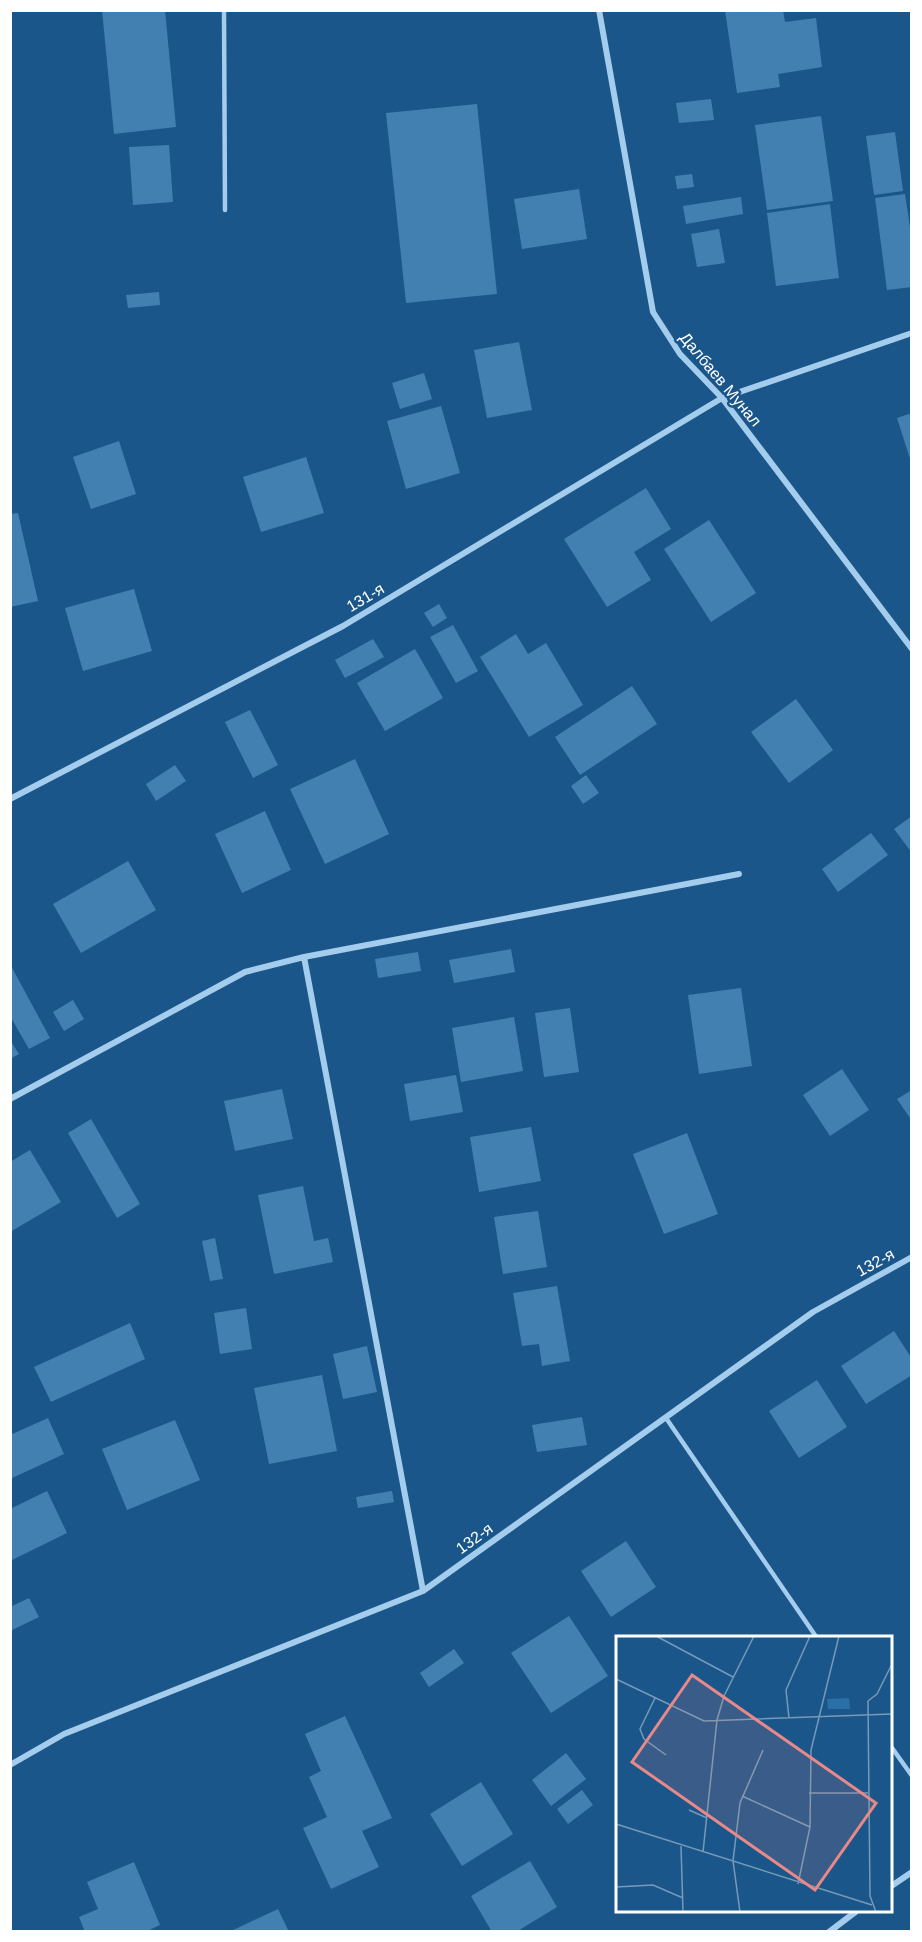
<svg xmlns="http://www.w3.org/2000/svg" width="922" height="1942" font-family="Helvetica,sans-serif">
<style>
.building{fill:#4380b2}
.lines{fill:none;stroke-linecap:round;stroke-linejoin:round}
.lane{stroke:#a3cced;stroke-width:4.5}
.street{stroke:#a3cced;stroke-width:6}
.labels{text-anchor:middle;stroke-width:5;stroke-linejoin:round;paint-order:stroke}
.street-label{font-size:16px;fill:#fff;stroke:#1a5689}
.inset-road{fill:none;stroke:#769ab8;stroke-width:1.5}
.view{fill:#e88989;fill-opacity:0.15;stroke:#e88989;stroke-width:3}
.inset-edge{fill:none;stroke:#fff;stroke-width:3}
</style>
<rect width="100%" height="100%" fill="#1a5689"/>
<path class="building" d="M 102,10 L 165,10 L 176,127 L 114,134 Z
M 725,10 L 783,10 L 785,22 L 816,18 L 822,67 L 778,74 L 780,87 L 737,93 Z
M 711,99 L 714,120 L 679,123 L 676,103 Z
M 477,104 L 497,294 L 406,303 L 386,113 Z
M 821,116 L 833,201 L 767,210 L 755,125 Z
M 895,132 L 903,191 L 874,195 L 866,136 Z
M 169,145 L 173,202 L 133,205 L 129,147 Z
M 692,174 L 694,187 L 677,189 L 675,176 Z
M 579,189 L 587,239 L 522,249 L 514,199 Z
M 905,194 L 912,241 L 912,287 L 887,290 L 875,198 Z
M 741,197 L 743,214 L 686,224 L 683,206 Z
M 830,204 L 839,278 L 776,286 L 767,213 Z
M 719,229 L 725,263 L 697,267 L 691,234 Z
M 159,292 L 160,305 L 128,308 L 126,295 Z
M 519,342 L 532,410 L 487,418 L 474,350 Z
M 424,373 L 432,399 L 400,409 L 392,383 Z
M 441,406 L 460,473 L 406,489 L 387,421 Z
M 912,413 L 912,461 L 911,462 L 897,418 Z
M 119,441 L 136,494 L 91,509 L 73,457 Z
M 306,457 L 324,513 L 261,532 L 243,477 Z
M 646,488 L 671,529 L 634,552 L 651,580 L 607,607 L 564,539 Z
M 18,513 L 38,601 L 10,607 L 10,514 Z
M 709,520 L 756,593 L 711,622 L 664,549 Z
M 134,589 L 152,651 L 83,671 L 65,608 Z
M 439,604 L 447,618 L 433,627 L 424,613 Z
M 453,625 L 478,671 L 456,683 L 430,637 Z
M 516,634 L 528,654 L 546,643 L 583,705 L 529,737 L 480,657 Z
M 373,639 L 384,657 L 345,678 L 335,660 Z
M 415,649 L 443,698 L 385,731 L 357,683 Z
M 632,686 L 657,724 L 580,775 L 555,737 Z
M 796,699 L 833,750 L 789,783 L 751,732 Z
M 250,710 L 278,765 L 253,778 L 225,722 Z
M 355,759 L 389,834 L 325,864 L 290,789 Z
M 175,765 L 186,781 L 156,801 L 146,784 Z
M 586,775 L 599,793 L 583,804 L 571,786 Z
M 265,811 L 291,870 L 242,893 L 215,834 Z
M 912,816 L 912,853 L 894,829 Z
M 871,833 L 888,855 L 838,892 L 822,869 Z
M 128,861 L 156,910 L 81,953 L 53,904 Z
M 511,949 L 515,972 L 454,983 L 449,960 Z
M 418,952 L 421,971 L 378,978 L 375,959 Z
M 10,964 L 50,1038 L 29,1049 L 10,1016 Z
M 741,988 L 752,1066 L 699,1074 L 688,995 Z
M 73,1000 L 84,1019 L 64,1031 L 53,1012 Z
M 570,1008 L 579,1072 L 544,1077 L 535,1013 Z
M 514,1017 L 523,1071 L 461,1082 L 452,1028 Z
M 10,1040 L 19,1054 L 10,1059 Z
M 842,1069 L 869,1110 L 830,1136 L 803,1095 Z
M 456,1075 L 463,1112 L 410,1121 L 404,1084 Z
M 282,1089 L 293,1139 L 235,1151 L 224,1101 Z
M 912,1090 L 912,1121 L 897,1099 Z
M 91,1119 L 140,1204 L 117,1218 L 68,1133 Z
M 531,1127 L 541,1181 L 479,1192 L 470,1137 Z
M 687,1133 L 718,1214 L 664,1234 L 633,1154 Z
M 30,1150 L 61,1202 L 10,1232 L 10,1162 Z
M 303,1186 L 314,1241 L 328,1238 L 333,1262 L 274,1274 L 258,1195 Z
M 538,1211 L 547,1267 L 503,1274 L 494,1217 Z
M 215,1238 L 223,1279 L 210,1281 L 202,1241 Z
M 557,1286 L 570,1361 L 542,1366 L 539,1344 L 522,1346 L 513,1293 Z
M 246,1308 L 252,1349 L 220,1354 L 214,1313 Z
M 130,1323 L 145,1359 L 51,1402 L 34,1367 Z
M 894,1331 L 912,1359 L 912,1375 L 866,1404 L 841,1366 Z
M 367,1346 L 377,1392 L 343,1399 L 333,1354 Z
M 322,1375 L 337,1451 L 269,1464 L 254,1388 Z
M 817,1380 L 847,1427 L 799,1458 L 769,1411 Z
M 582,1417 L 587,1445 L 537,1452 L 532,1425 Z
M 48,1418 L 64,1454 L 10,1479 L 10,1435 Z
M 175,1420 L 200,1480 L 127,1510 L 102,1449 Z
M 47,1491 L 67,1533 L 10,1561 L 10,1509 Z
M 392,1491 L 394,1502 L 358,1508 L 356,1497 Z
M 626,1541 L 656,1587 L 611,1617 L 581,1571 Z
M 29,1598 L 39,1617 L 10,1631 L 10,1607 Z
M 569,1616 L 608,1676 L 551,1713 L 511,1653 Z
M 454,1649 L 464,1663 L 429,1687 L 420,1673 Z
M 345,1716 L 392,1818 L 362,1831 L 379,1867 L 331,1889 L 303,1828 L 327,1817 L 309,1777 L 321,1771 L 305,1734 Z
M 566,1753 L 586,1779 L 551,1806 L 532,1780 Z
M 481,1782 L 513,1834 L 462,1866 L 430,1814 Z
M 582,1790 L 593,1805 L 568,1824 L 557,1809 Z
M 530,1861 L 557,1907 L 516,1932 L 492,1932 L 471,1896 Z
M 134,1862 L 160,1925 L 145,1932 L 85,1932 L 79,1917 L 98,1909 L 87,1882 Z
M 278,1909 L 289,1932 L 229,1932 Z"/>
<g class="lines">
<path class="lane" d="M 224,10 L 225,210
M 666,1418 L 817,1638
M 890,1745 L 912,1776"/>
<path class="street" d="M 599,10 L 653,312 L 680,354 L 722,398 L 912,649
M 10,799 L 343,626 L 722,398 L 912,333
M 304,957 L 423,1591
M 10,1099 L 245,972 L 304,957 L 739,874
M 10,1765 L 64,1734 L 423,1591 L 813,1312 L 912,1257
M 890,1887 L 912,1872
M 829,1932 L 858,1910"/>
</g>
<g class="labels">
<g class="street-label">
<text transform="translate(721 379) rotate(50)" y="6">Далбаев Мунал</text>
<text transform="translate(365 597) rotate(-31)" y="6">131-я</text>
<text transform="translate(875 1262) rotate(-29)" y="6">132-я</text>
<text transform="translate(474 1538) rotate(-36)" y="6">132-я</text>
</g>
</g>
<g transform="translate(616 1636)">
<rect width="276" height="276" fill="#1a5689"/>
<path d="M 233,62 L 234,73 L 212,73 L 211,63 Z" fill="#2a6fa5"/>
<path class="inset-road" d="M 40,0 L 117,41M 0,43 L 88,85 L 276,78M 39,62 L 24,93 L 28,103 L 50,119M 173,82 L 170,54 L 194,0M 193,157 L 252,157M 126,160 L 194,191M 73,174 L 91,182M 0,188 L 256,269M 65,210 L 67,276M 87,216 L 101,84 L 108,60 L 138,0M 182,248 L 194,191 L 195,114 L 223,0M 0,251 L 37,249 L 67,262M 124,276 L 117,225 L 124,167 L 147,114M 260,276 L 254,260 L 252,65 L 261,58 L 276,28"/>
<path class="view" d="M 76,39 L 260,167 L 199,254 L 16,126 Z"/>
<rect width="276" height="276" class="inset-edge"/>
</g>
<rect width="922" height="1942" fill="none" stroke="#ffffff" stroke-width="24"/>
</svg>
